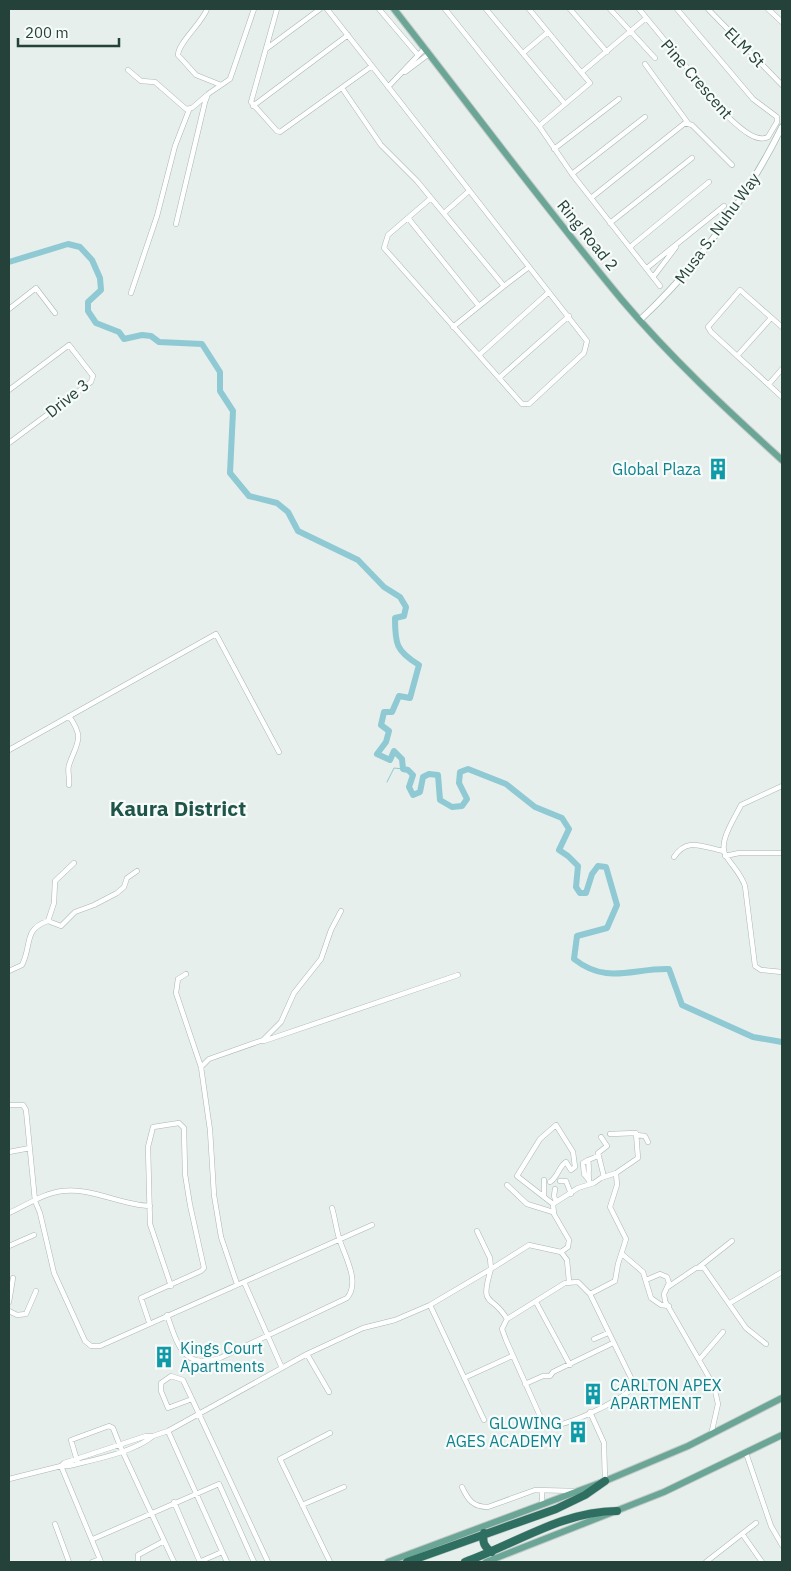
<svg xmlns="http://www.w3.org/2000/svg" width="791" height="1571" font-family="'IBM Plex Sans',sans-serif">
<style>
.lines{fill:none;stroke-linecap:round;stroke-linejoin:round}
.stream{stroke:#8ec9d4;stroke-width:1}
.river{stroke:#8ec9d4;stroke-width:6}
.street-casing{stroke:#a8b8b2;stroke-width:5.5}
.secondary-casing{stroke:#a4bbb3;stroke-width:7}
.primary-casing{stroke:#c2cac8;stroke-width:8}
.highway-casing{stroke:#c2cac8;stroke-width:9}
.street{stroke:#fff;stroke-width:4.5}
.secondary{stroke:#fff;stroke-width:5.5}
.primary{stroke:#6aa596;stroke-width:6}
.highway{stroke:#2f6f62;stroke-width:8}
.labels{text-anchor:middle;stroke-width:4.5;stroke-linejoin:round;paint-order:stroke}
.street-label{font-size:16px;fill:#24423a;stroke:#f7fbf9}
.culture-label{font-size:16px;fill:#0d838f;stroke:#f7fbf9;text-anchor:end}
.district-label{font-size:21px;font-weight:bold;fill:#1f5548;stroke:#f7fbf9}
</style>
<rect width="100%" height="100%" fill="#e6efeb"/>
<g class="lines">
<path class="stream" d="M 387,782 L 394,768 L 403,769"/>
<path class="river" d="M 9,262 L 68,244 L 80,247 L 92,260 L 100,278 L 101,290 L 88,302 L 88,311 L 96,323 L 119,332 L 124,339 L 142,335 L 151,336 L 159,342 L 202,344 L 220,372 L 220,391 L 233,411 L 230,473 L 249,496 L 277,503 L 288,512 L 298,531 L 358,560 L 384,587 L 400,597 L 406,607 L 404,616 L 395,618 C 395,644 396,651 419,665 L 410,698 L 399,696 L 392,712 L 384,712 L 381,725 L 389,731 L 386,742 L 377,754 L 390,760 L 394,751 L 402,759 L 403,769 L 408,770 L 413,775 L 409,787 L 413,795 L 420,792 L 423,777 L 429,774 L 438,775 L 440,800 L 452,807 L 462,806 L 467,799 L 459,783 L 460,772 L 468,769 L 506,784 L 535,807 L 562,818 L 569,829 L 559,850 L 568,856 L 578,866 L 576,887 L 580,893 L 586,893 L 592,874 L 598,866 L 606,867 L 617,905 L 607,928 L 577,936 L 574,959 C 607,985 632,968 669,969 L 682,1005 L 753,1037 L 782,1042"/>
<g class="street-casing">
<path id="street" d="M 207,9 C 202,23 178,43 178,55 L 196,75 L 221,85
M 277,9 L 251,102 L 277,131 L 280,132 L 372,66 L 327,9
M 379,9 L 418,55
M 445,9 L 539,126 L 572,174 L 660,286
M 486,9 L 565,104
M 529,9 L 590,83 L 539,126
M 570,9 L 607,52
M 610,9 L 655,58
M 639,9 L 726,115 C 736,124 755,144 768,137 L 777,122 L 777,117 L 753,99 L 677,9
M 708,9 L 782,85
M 768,9 L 782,22
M 266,49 L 320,9
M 523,53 L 548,32
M 645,64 L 688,123
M 128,70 L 141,81 L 155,82 L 186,109 L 192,108 L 207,95
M 405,72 L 429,54
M 582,72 L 646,18
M 388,87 L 425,48
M 342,88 L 381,145 L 417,181 L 431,198 L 388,235 L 384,248 L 522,404 L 529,404 L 584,353 L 587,341 L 372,66
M 253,106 L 348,35
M 554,149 L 619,99
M 572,174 L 645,117
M 431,198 L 504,286 L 529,267
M 591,198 L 685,123 L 692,125 L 732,165
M 444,213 L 469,191
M 408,218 L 479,306
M 610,223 L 692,158
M 176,224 L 205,102 L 208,94 L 230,79 L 254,9
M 630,247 L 709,182
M 647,268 L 724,206
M 654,276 L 676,247
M 131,293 L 157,216 L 175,146 L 189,110
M 9,309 L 36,288 L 55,313
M 453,327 L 504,286
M 782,327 L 740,290 L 708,327 L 711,332 L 782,397
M 479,355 L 549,292
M 737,356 L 771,318
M 499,378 L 569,316
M 769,384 L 782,369
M 9,390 L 69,345 L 93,376 L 91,382 L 9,443
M 9,750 L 216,634 L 279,752
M 69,785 C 70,778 67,771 69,765 C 77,742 85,739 69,716
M 782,786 L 741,805 C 735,818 717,843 726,856 C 733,867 741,874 745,886 L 755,966 L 761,970 L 782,972
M 725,856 L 739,853 L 782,853
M 674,857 C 688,836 704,848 724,851
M 48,921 L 54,903 L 55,881 L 74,863
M 9,971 L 22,965 C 32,946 23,929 48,921 L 61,926 L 75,912 L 94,905 L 117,893 L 124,887 L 127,878 L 137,871
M 186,974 L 178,979 L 176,993 L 201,1067 L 210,1130 L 214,1195 L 221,1237 L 237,1284
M 264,1041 L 458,975
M 201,1067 L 209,1059 L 263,1040 L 281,1022 L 294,993 L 321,959 L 331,930 L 341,911
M 9,1105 L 23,1105 L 26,1110 L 35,1201 L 40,1213 L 54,1273 L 85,1341 L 91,1346 L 100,1346 L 372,1225
M 636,1135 L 645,1136 L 648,1142
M 601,1137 L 607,1146 L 598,1153 L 604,1177
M 9,1152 L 30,1148
M 588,1179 L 584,1174 L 583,1163 L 588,1160
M 544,1180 L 544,1195
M 560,1181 L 566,1181 L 571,1194
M 550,1182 C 558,1177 559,1166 566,1162 L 571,1170 L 575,1167 L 573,1152 L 556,1125 L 540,1139 L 517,1176 L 553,1204
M 590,1184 C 587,1177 590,1169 588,1160 L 598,1156
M 507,1185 L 527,1204 L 553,1212
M 555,1189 L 554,1196 L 556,1202
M 9,1213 C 25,1206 44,1193 62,1191 C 91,1187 120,1205 150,1206
M 9,1246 L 34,1235
M 561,1252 L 567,1260 L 569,1281
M 622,1254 L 643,1272 L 651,1298 L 661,1305 L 669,1306
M 699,1267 L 732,1241
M 646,1280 L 660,1274 L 667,1277 L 669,1283 L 664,1294 L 665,1301 L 714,1386 L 718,1404 L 711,1435
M 244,1282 L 282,1368
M 668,1287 L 696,1268 L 704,1268 L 746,1328 L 766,1344
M 590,1294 L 615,1281 L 618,1264 L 626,1239 L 610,1207 L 617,1185 L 616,1173
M 9,1302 L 13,1278
M 536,1302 L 570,1365
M 730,1303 L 782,1272
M 430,1305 L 484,1420
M 9,1311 L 17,1315 L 26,1314 L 36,1291
M 167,1315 C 177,1342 182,1371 220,1358 L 347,1298 C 361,1282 344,1255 339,1238 C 336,1228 335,1218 332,1208
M 507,1319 L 565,1283 L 578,1282 L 590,1294 L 632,1380 L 631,1389 C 622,1400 561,1430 547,1425 L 540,1416 L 506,1340 L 502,1329 L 507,1319 C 492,1293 479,1309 491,1269 L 529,1245 L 561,1252 L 568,1247 L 569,1240 L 554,1214 L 553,1204 L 578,1188 L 594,1183 L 601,1178 L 616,1173 L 638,1158 L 636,1133 L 610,1134
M 149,1322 L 141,1298 L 201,1271 L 204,1268 L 190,1205 L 185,1174 L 184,1128 L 179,1123 L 153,1127 L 148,1147 L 150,1224 L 171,1286
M 594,1339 L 608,1333
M 307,1354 L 329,1392
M 699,1360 L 723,1332
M 464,1378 L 512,1356
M 525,1384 L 543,1376 L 550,1376 L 553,1372 L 613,1343
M 192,1399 L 168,1408 L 161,1391 L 161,1383 L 171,1376 L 183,1380 L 192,1399 L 268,1562
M 590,1412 L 604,1443 L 605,1481
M 168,1431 L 227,1562
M 746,1453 L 771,1526 L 782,1545
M 78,1464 L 71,1440 L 109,1426 L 113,1428 L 120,1446 L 174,1562
M 61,1466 L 101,1562
M 61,1466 L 69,1466 C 92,1460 135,1452 153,1436
M 9,1479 L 61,1466 L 64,1463 L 146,1436 L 153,1436 L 168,1431 L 307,1354 L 363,1328 L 395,1320 L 430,1305 L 491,1269 L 490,1258 L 477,1231
M 462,1487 C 468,1500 473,1507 488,1507 L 535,1490 L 575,1491
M 542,1491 L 542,1505
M 174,1502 L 200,1562
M 302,1505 L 344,1487
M 55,1524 L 69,1562
M 743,1535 L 762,1562
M 93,1539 L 219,1484 L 254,1562
M 92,1562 L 100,1559
M 138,1562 L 138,1555 L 164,1541
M 199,1562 L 222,1552
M 330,1562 L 280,1459 L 330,1433
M 706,1562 L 756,1523"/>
</g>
<g class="secondary-casing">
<path id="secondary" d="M 640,320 C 698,266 747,197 782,127"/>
</g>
<g class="primary-casing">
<path id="primary" d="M 394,9 C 470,106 543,205 622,300 C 671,358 726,409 782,460
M 388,1562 L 605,1481 L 688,1446 L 782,1398
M 486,1562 L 664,1492 L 782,1435"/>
</g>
<g class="highway-casing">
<path id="highway" d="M 484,1533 C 482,1542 484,1547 492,1552
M 407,1562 L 556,1509 L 585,1495 L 605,1481
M 465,1562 C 515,1544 563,1511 617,1511"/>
</g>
<use href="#street" class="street"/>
<use href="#secondary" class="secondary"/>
<use href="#primary" class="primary"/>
<use href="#highway" class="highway"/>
</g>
<defs>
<g id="building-bare" transform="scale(1.725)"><path d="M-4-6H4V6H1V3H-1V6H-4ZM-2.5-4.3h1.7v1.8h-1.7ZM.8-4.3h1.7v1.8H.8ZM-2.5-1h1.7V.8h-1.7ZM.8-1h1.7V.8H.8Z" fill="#0f9aa8" stroke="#f7fbf9" stroke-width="2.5" paint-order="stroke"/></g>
</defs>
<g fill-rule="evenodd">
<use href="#building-bare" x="718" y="469"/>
<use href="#building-bare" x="164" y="1357"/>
<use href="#building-bare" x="593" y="1394"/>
<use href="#building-bare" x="578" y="1432"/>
</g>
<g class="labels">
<g class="street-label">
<text transform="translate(745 47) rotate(45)" y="6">ELM St</text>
<text transform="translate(697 79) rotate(49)" y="6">Pine Crescent</text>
<text transform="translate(717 228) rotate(-54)" y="6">Musa S. Nuhu Way</text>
<text transform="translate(588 235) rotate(51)" y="6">Ring Road 2</text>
<text transform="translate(67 398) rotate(-39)" y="6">Drive 3</text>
</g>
<g class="culture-label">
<text x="701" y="475">Global Plaza</text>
<text x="180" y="1354" text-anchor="start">Kings Court<tspan x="180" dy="18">Apartments</tspan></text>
<text x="610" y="1391" text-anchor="start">CARLTON APEX<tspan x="610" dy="18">APARTMENT</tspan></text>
<text x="562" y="1429">GLOWING<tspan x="562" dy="18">AGES ACADEMY</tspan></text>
</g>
<g class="district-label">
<text x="178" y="816">Kaura District</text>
</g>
</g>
<rect width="791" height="1571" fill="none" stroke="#24423a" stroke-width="20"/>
<path d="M18 38v8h101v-8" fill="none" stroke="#24423a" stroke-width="2.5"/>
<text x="25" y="38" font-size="15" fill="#24423a" stroke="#f7fbf9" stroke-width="4" paint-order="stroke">200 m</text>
</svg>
